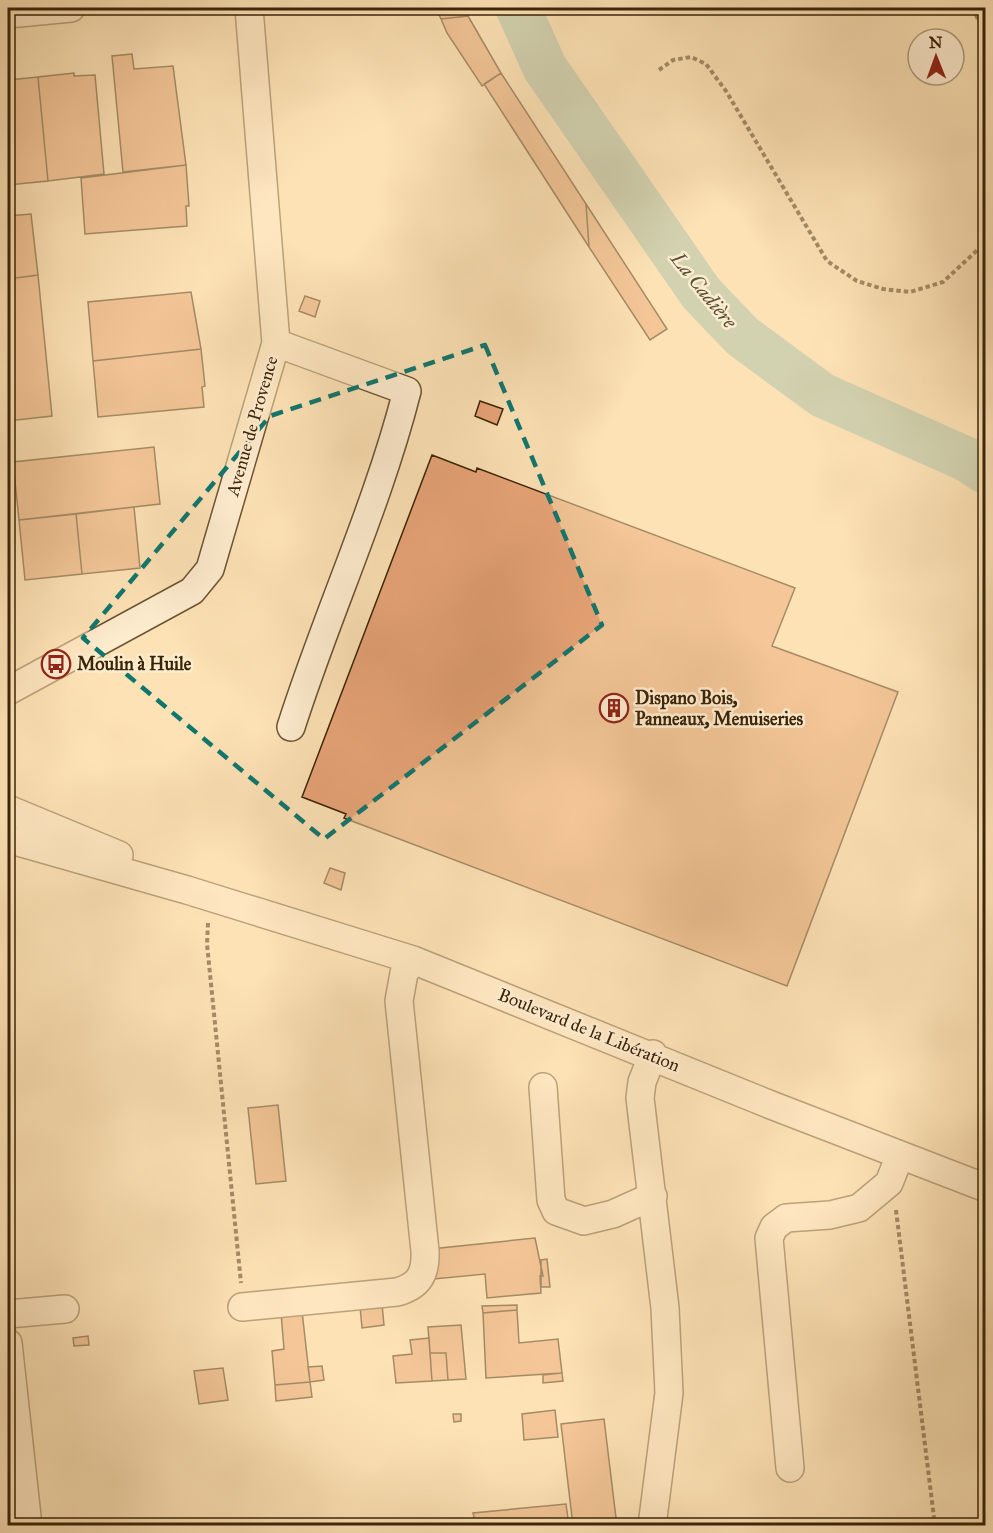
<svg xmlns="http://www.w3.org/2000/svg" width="993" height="1533" font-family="'IM FELL Great Primer',serif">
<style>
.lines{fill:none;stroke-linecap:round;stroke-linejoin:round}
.river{stroke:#9fbeab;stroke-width:45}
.building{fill:#e8a477;stroke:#3a2408;stroke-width:1.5}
.minor-casing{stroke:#6b5433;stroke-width:30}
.path{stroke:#3a2408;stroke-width:4;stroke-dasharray:4.5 3;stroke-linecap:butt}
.minor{stroke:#feeccf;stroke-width:27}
.marked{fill:none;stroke:#0f766e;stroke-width:4.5;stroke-dasharray:12 8;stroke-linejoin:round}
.labels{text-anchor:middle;stroke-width:5;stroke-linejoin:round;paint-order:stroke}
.street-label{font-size:18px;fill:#3a2408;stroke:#feeccf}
.poi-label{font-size:18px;font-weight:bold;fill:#3a2408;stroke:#feeccf;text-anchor:start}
.water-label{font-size:20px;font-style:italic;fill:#585239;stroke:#feeccf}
</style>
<rect width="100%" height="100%" fill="#fde2b5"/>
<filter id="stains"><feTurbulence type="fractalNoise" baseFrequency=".00333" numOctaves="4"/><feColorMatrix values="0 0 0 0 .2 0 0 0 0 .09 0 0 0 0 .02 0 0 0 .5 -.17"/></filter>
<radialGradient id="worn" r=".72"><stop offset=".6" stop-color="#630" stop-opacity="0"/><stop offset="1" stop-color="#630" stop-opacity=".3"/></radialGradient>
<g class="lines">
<path class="river" d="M 518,8 L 545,68 L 701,293 L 742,336 L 822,395 L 966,459 L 986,472"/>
</g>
<path class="building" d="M 436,8 L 463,8 L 468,16 L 441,19 Z
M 468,16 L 501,73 L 482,86 L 447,33 L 441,19 Z
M 132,54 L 134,69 L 173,66 L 186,165 L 123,172 L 112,56 Z
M 74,73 L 74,76 L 95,75 L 104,174 L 48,181 L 38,77 Z
M 501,73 L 586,204 L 589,247 L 484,84 Z
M 38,77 L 48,181 L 8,185 L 8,80 Z
M 186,165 L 189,206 L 186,206 L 187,226 L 85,234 L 81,178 Z
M 586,204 L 667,329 L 650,340 L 589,247 Z
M 31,214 L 38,275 L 8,279 L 8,216 Z
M 38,275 L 52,416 L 8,421 L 8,279 Z
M 191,292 L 201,349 L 93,361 L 88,302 Z
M 305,296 L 320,301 L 315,317 L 299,311 Z
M 201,349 L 205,386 L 202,387 L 204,407 L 98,417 L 93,361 Z
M 480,401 L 503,409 L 497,425 L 475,416 Z
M 154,447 L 160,504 L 19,520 L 13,462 Z
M 432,455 L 476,472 L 477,468 L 795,588 L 772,646 L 898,692 L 787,986 L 344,818 L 346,814 L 302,797 Z
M 134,507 L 140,568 L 82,574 L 76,514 Z
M 76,514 L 82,574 L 25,580 L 19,520 Z
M 330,868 L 345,873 L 341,890 L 324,883 Z
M 278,1105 L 286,1181 L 256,1184 L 248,1108 Z
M 535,1238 L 543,1276 L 540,1276 L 541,1293 L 487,1298 L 485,1274 L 434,1279 L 431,1249 Z
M 547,1259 L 550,1287 L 541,1287 L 541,1260 Z
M 382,1304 L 384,1325 L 362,1328 L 360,1306 Z
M 517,1305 L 517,1310 L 483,1313 L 482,1306 Z
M 517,1310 L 519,1343 L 558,1339 L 562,1373 L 486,1378 L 483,1313 Z
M 302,1311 L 310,1382 L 275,1385 L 272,1351 L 284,1349 L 281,1313 Z
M 461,1325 L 466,1379 L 448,1380 L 446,1353 L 430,1353 L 428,1327 Z
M 88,1336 L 89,1345 L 74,1346 L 73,1338 Z
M 429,1338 L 432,1381 L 396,1383 L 393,1356 L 412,1354 L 410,1340 Z
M 430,1353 L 446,1353 L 448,1380 L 432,1381 Z
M 322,1366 L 324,1380 L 310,1382 L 308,1367 Z
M 223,1368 L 228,1400 L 199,1404 L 194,1371 Z
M 562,1373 L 563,1381 L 543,1383 L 543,1375 Z
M 310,1382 L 312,1397 L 276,1401 L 275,1385 Z
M 555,1410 L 558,1437 L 524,1440 L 522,1414 Z
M 453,1414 L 461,1414 L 461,1421 L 454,1422 Z
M 604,1419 L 617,1526 L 573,1526 L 561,1424 Z
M 566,1504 L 569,1526 L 476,1526 L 473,1513 Z"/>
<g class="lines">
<g class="minor-casing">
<path id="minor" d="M 8,14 L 71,8
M 276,343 L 407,391 C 378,505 327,614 291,727
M 8,691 L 192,591 L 210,569 L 276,343 L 249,8
M 8,809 L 119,855
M 8,839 L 187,890 L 413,960 L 771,1105 L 986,1188
M 543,1087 L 551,1200 L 556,1211 L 584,1221 L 613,1214 L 653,1196
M 242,1307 L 397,1292 C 419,1286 426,1274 425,1251 L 399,1001 L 404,973 L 413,960
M 8,1314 L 65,1309
M 8,1343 L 28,1526
M 790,1468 L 769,1238 L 774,1227 L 786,1218 L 830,1215 L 859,1208 L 889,1183 L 900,1155
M 652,1526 L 669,1393 L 665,1308 L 640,1098 L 642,1082 L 653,1054"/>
</g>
<path class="path" d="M 973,8 L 986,38
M 659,70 L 673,60 L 691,57 L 706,64 L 726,91 L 827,261 L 857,281 L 883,289 L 910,292 L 943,282 L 986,242
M 208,923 L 207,944 L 241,1283
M 896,1210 L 935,1526"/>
<use href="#minor" class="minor"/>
</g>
<path d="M0 0H993V1533H0ZM 485,345 L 602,625 L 324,839 L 83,638 L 270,416 Z" fill="#fde2b5" fill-opacity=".55" fill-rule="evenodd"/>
<path class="marked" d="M 485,345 L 602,625 L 324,839 L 83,638 L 270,416 Z"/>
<defs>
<g id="bus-ring" transform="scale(1.5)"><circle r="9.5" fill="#feeccf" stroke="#8f2418" stroke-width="1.5"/><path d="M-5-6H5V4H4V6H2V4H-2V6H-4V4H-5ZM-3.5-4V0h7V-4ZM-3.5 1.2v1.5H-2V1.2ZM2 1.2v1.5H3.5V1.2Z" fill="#8f2418"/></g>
<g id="building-ring" transform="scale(1.5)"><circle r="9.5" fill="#feeccf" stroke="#8f2418" stroke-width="1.5"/><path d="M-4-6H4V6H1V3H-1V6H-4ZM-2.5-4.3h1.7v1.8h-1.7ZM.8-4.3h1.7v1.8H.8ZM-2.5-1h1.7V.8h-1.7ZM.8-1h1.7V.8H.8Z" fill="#8f2418"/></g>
</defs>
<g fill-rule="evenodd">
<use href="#bus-ring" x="56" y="664"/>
<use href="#building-ring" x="614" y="708"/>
</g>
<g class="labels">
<g class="street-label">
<text transform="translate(252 426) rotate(-74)" y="6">Avenue de Provence</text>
<text transform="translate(589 1030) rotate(22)" y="6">Boulevard de la Libération</text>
</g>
<g class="poi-label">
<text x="77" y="670">Moulin à Huile</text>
<text x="635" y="704">Dispano Bois,<tspan x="635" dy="21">Panneaux, Menuiseries</tspan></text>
</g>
<g class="water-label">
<text transform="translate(704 290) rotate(51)" y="7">La Cadière</text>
</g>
</g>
<rect width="993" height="1533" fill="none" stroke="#fde2b5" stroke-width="30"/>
<rect x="9" y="9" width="975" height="1515" fill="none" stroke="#3a2408" stroke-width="3"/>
<rect x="15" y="15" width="963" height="1503" fill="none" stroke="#3a2408" stroke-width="1.5"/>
<g transform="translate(936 57) rotate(359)"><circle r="28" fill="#feeccf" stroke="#b09c7f" stroke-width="1.5"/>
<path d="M0-4.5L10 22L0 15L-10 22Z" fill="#8f2418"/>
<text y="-9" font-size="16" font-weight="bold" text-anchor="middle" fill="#3a2408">N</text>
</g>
<rect width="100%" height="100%" filter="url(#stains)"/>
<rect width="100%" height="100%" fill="url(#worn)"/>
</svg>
